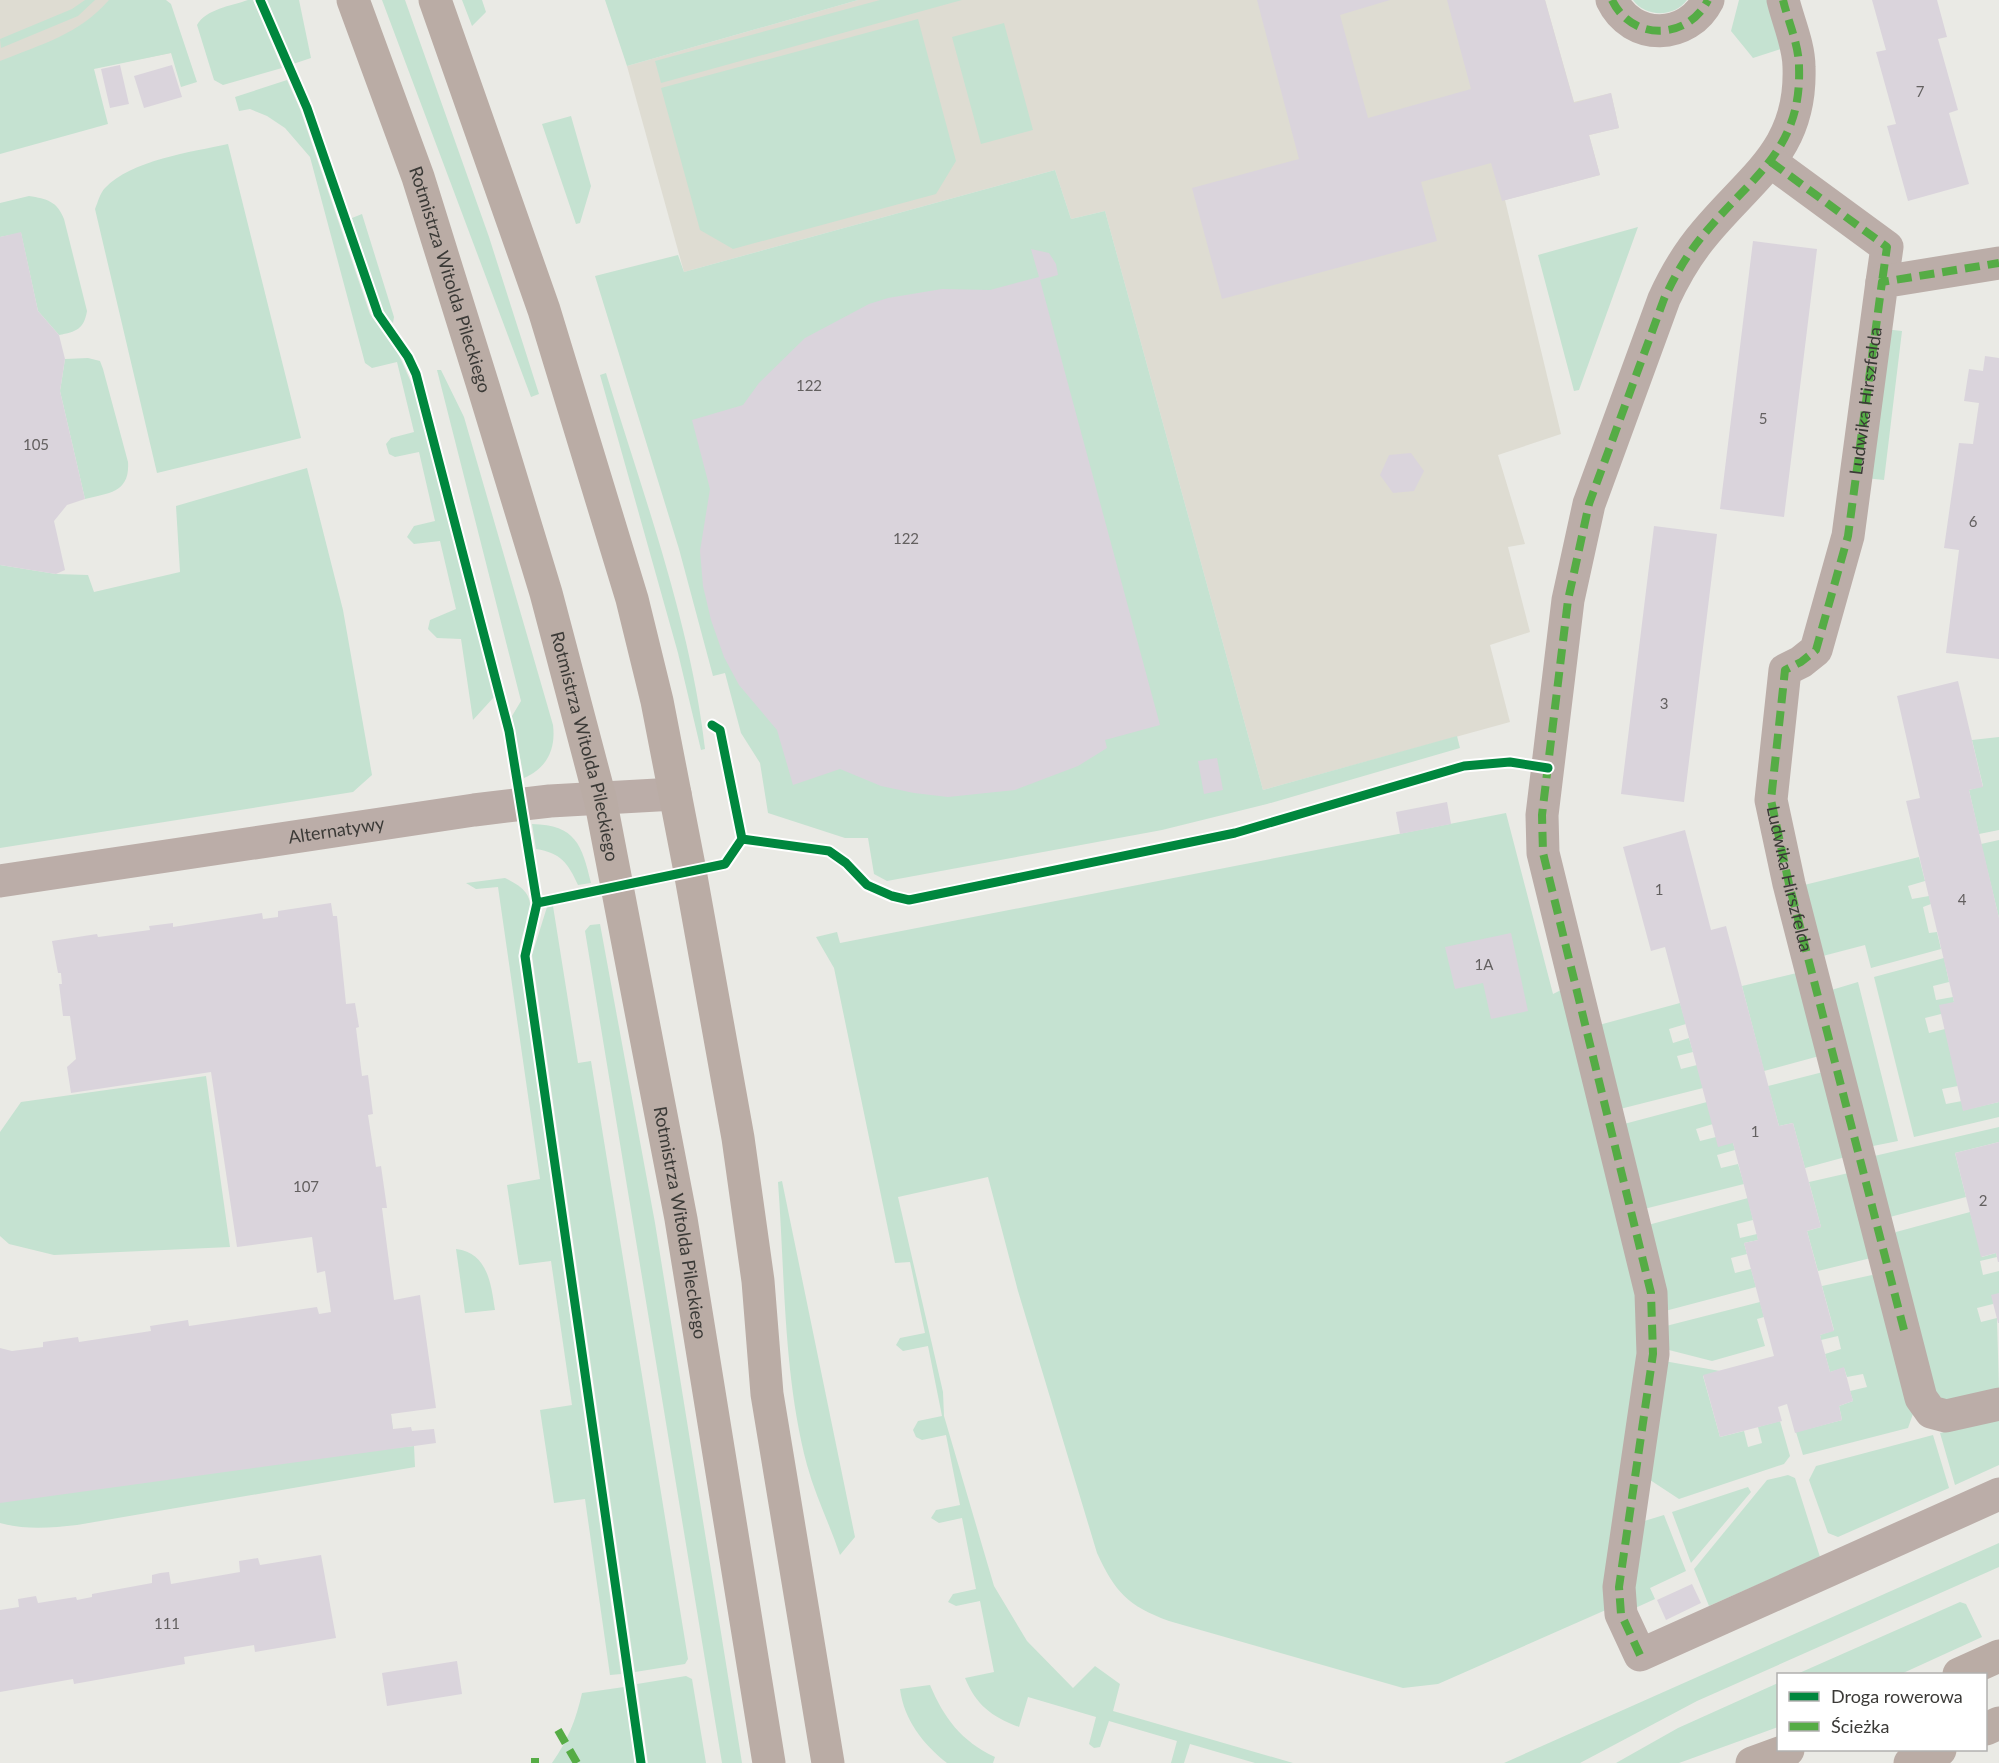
<svg xmlns="http://www.w3.org/2000/svg" width="1999" height="1763" font-family="Lato,sans-serif">
<style>
.built{fill:#dedcd2}
.green{fill:#c5e2d1}
.building{fill:#dad4dc}
.lines{fill:none;stroke-linecap:round;stroke-linejoin:round}
.minor{stroke:#bbada8;stroke-width:33}
.secondary{stroke:#baaca5;stroke-width:33}
.quiet{stroke:#55ac45;stroke-width:8;stroke-dasharray:15 8;stroke-linecap:butt}
.cycleway-casing{stroke:#fff;stroke-width:13}
.cycleway{stroke:#00873e;stroke-width:9}
.labels{text-anchor:middle;stroke-width:5;stroke-linejoin:round;paint-order:stroke}
.number-label{font-size:15px;fill:#636060}
.street-label{font-size:18px;fill:#3b3a37;stroke:#fff}
</style>
<rect width="100%" height="100%" fill="#eaeae5"/>
<path class="built" d="M 0,0 L 154,0 L 171,53 L 0,87 Z
M 858,0 L 1545,0 L 1574,102 L 1611,93 L 1619,128 L 1589,135 L 1600,175 L 1505,200 L 1561,434 L 1498,455 L 1525,544 L 1508,547 L 1530,632 L 1490,645 L 1510,722 L 1263,790 L 1105,211 L 1071,219 L 1055,170 L 684,272 L 627,66 Z"/>
<path class="green" d="M 85,0 L 95,0 L 78,16 L 1,48 L 0,39 L 72,9 Z
M 109,0 L 166,0 L 171,4 L 197,82 L 181,87 L 171,53 L 94,69 L 108,124 L 0,154 L 0,61 C 42,44 78,35 109,0 Z
M 248,0 L 253,0 L 282,68 L 223,85 L 214,80 L 197,25 C 206,9 231,6 248,0 Z
M 267,0 L 299,0 L 311,58 L 293,64 Z
M 382,0 L 405,0 L 489,237 L 539,394 L 531,397 Z
M 462,0 L 482,0 L 486,12 L 472,26 Z
M 605,0 L 858,0 L 627,66 Z
M 880,0 L 962,0 L 661,83 L 655,61 Z
M 1633,0 L 1687,0 C 1674,18 1645,17 1633,0 Z
M 1739,0 L 1770,0 L 1784,48 L 1753,58 L 1731,31 Z
M 918,19 L 956,161 L 936,194 L 733,249 L 700,230 L 661,88 Z
M 1004,23 L 1033,130 L 981,144 L 952,37 Z
M 287,80 L 300,109 L 370,314 L 398,353 L 415,391 L 494,697 L 473,720 L 461,639 L 437,638 L 428,629 L 430,620 L 456,609 L 440,541 L 414,544 L 407,537 L 414,526 L 435,521 L 419,452 L 395,457 L 389,454 L 386,444 L 391,438 L 414,432 L 397,362 L 372,368 L 365,363 L 310,157 L 285,128 L 267,116 L 250,109 L 239,111 L 235,97 Z
M 571,116 L 591,186 L 580,223 L 576,224 L 542,124 Z
M 228,144 L 301,438 L 157,473 L 95,209 C 98,202 100,193 105,188 C 131,160 192,152 228,144 Z
M 1055,170 L 1071,219 L 1105,211 L 1263,790 L 1457,736 L 1460,748 L 1267,804 L 1162,830 L 887,881 L 874,874 L 868,838 L 845,838 L 768,813 L 760,763 L 741,733 L 725,673 L 713,676 L 679,549 L 595,276 L 678,255 L 684,272 Z
M 29,196 C 47,199 57,201 64,219 L 87,311 C 84,329 76,332 59,335 L 38,311 L 21,233 L 0,237 L 0,203 Z
M 362,214 L 394,317 L 393,323 L 383,312 L 352,218 Z
M 1638,227 L 1579,390 L 1574,391 L 1538,255 Z
M 1884,329 L 1902,331 L 1884,480 L 1865,478 Z
M 88,358 L 100,361 L 103,369 L 128,462 C 130,492 110,493 85,499 L 60,391 L 65,359 Z
M 437,370 L 441,370 L 464,417 L 553,725 C 556,749 547,768 524,778 L 512,716 L 521,701 Z
M 606,373 C 643,494 691,624 705,749 L 701,750 L 678,653 L 600,375 Z
M 307,468 L 343,610 L 372,775 L 353,792 L 0,848 L 0,565 L 56,574 L 88,575 L 94,592 L 180,572 L 176,506 Z
M 1999,737 L 1999,830 L 1979,834 L 1969,790 L 1983,786 L 1972,740 Z
M 1506,813 L 1553,994 L 1565,988 L 1641,1317 L 1608,1609 L 1438,1684 L 1403,1688 L 1169,1621 C 1128,1606 1115,1592 1097,1553 L 1018,1291 L 988,1177 L 898,1197 L 943,1392 L 944,1416 L 994,1586 L 1027,1641 L 1073,1688 L 1095,1666 L 1120,1684 L 1113,1711 L 1293,1763 L 1255,1763 L 1190,1744 L 1184,1763 L 1171,1763 L 1177,1741 L 1109,1721 L 1100,1747 L 1094,1748 L 1089,1744 L 1096,1717 L 1028,1697 L 1019,1727 C 992,1717 976,1705 965,1678 L 994,1672 L 980,1601 L 956,1606 L 948,1602 L 953,1594 L 976,1589 L 962,1518 L 939,1523 L 931,1518 L 936,1510 L 960,1505 L 946,1435 L 922,1440 L 916,1437 L 913,1430 L 918,1421 L 942,1416 L 928,1346 L 903,1351 L 896,1345 L 900,1338 L 925,1333 L 910,1262 L 895,1263 L 834,968 L 816,937 L 837,932 L 840,943 Z
M 532,824 C 576,825 582,845 591,883 L 578,885 C 568,863 561,853 536,849 Z
M 1999,840 L 1999,918 L 1981,844 Z
M 1919,857 L 1925,881 L 1908,886 L 1912,899 L 1929,896 L 1931,904 L 1923,907 L 1929,933 L 1937,932 L 1941,949 L 1871,968 L 1865,945 L 1819,957 L 1800,886 Z
M 505,878 C 551,899 520,920 519,956 L 621,1674 L 610,1675 L 585,1499 L 554,1503 L 540,1410 L 572,1405 L 551,1261 L 519,1265 L 507,1185 L 540,1179 L 498,887 L 476,889 L 466,883 Z
M 553,906 L 578,1063 L 591,1061 L 688,1659 L 685,1664 L 635,1672 L 532,955 L 547,907 Z
M 600,924 L 655,1223 L 742,1763 L 722,1763 L 585,931 L 590,925 Z
M 1944,958 L 1949,982 L 1933,986 L 1936,1000 L 1953,997 L 1954,1002 L 1941,1014 L 1925,1018 L 1929,1033 L 1945,1029 L 1958,1086 L 1942,1089 L 1946,1104 L 1962,1101 L 1964,1110 L 1999,1102 L 1999,1117 L 1914,1137 L 1874,977 Z
M 1801,972 L 1823,1055 L 1764,1071 L 1742,986 Z
M 1858,982 L 1898,1141 L 1868,1147 L 1828,991 Z
M 1680,1003 L 1686,1024 L 1669,1029 L 1673,1043 L 1689,1038 L 1693,1052 L 1677,1056 L 1681,1069 L 1697,1065 L 1703,1088 L 1620,1109 L 1599,1025 Z
M 1827,1071 L 1849,1156 L 1805,1168 L 1793,1123 L 1779,1126 L 1768,1086 Z
M 206,1076 L 230,1247 L 54,1255 L 9,1244 L 0,1236 L 0,1132 L 21,1102 Z
M 1707,1102 L 1713,1124 L 1696,1129 L 1700,1141 L 1716,1137 L 1733,1143 L 1735,1150 L 1717,1155 L 1721,1168 L 1738,1164 L 1744,1184 L 1644,1209 L 1624,1124 Z
M 1999,1127 L 1999,1142 L 1955,1153 L 1966,1197 L 1886,1218 L 1870,1157 Z
M 1853,1172 L 1875,1257 L 1818,1271 L 1807,1231 L 1821,1227 L 1809,1182 Z
M 782,1181 L 855,1537 L 840,1555 C 830,1525 815,1495 807,1465 C 783,1374 785,1275 778,1182 Z
M 1748,1198 L 1753,1220 L 1737,1224 L 1740,1238 L 1757,1234 L 1758,1240 L 1744,1243 L 1747,1254 L 1731,1258 L 1735,1273 L 1751,1269 L 1756,1287 L 1665,1311 L 1648,1225 Z
M 1970,1212 L 1982,1257 L 1996,1253 L 1997,1257 L 1980,1261 L 1983,1275 L 1999,1271 L 1999,1293 L 1993,1304 L 1977,1308 L 1981,1322 L 1997,1318 L 1999,1390 L 1950,1402 L 1931,1393 L 1892,1240 L 1896,1232 Z
M 456,1249 C 488,1253 491,1284 495,1310 L 465,1313 Z
M 1872,1275 L 1880,1280 L 1914,1411 L 1908,1428 L 1803,1455 L 1796,1432 L 1842,1420 L 1839,1406 L 1853,1401 L 1850,1391 L 1867,1387 L 1863,1374 L 1847,1377 L 1844,1368 L 1830,1372 L 1825,1354 L 1841,1349 L 1838,1336 L 1821,1340 L 1820,1335 L 1834,1330 L 1822,1286 Z
M 1760,1302 L 1764,1317 L 1757,1319 L 1765,1346 L 1712,1361 L 1665,1349 L 1666,1326 Z
M 1664,1361 L 1720,1371 L 1703,1376 L 1720,1437 L 1744,1431 L 1748,1447 L 1762,1443 L 1758,1427 L 1780,1421 L 1790,1456 L 1784,1464 L 1679,1499 L 1647,1478 Z
M 391,1414 L 395,1448 L 414,1446 L 415,1467 L 77,1525 C 50,1528 26,1530 0,1523 L 0,1426 Z
M 1999,1419 L 1999,1465 L 1955,1485 L 1940,1433 Z
M 1933,1435 L 1949,1488 L 1838,1537 L 1828,1533 L 1809,1480 L 1816,1466 Z
M 1788,1475 L 1795,1478 L 1820,1557 L 1709,1606 L 1694,1569 L 1767,1480 Z
M 1748,1487 L 1751,1492 L 1691,1563 L 1672,1512 Z
M 1664,1515 L 1686,1571 L 1650,1588 L 1655,1599 L 1633,1609 L 1641,1522 Z
M 1999,1543 L 1999,1567 L 1697,1701 L 1580,1763 L 1504,1763 Z
M 1960,1602 L 1966,1604 L 1982,1637 L 1901,1674 L 1797,1674 Z
M 686,1676 L 692,1679 L 706,1763 L 648,1763 L 637,1684 Z
M 1778,1683 L 1778,1727 L 1679,1763 L 1616,1763 L 1678,1728 Z
M 930,1685 C 944,1718 961,1741 995,1757 L 993,1763 L 947,1763 C 923,1744 904,1720 900,1689 Z
M 624,1687 L 635,1763 L 552,1763 C 568,1740 576,1720 582,1693 Z"/>
<path class="building" d="M 1257,0 L 1390,0 L 1340,15 L 1368,118 L 1471,89 L 1447,0 L 1545,0 L 1574,103 L 1611,93 L 1619,128 L 1589,135 L 1600,175 L 1502,201 L 1491,163 L 1421,182 L 1437,241 L 1222,299 L 1192,188 L 1299,159 Z
M 1872,0 L 1937,0 L 1947,37 L 1938,39 L 1958,110 L 1949,113 L 1969,184 L 1908,201 L 1887,126 L 1896,124 L 1876,52 L 1886,50 Z
M 120,65 L 129,104 L 110,108 L 101,69 Z
M 172,65 L 182,97 L 144,108 L 134,76 Z
M 21,232 L 38,311 L 59,335 L 65,359 L 60,391 L 85,499 L 67,505 L 54,521 L 65,570 L 56,574 L 0,565 L 0,237 Z
M 1753,241 L 1817,249 L 1784,517 L 1720,509 Z
M 1031,249 L 1049,253 L 1056,264 L 1058,275 L 1040,280 L 1160,725 L 1105,740 L 1107,748 L 1078,766 L 1015,790 L 948,797 L 914,793 L 881,786 L 840,769 L 793,785 L 777,730 L 739,685 L 724,657 L 711,620 L 703,586 L 700,551 L 710,489 L 692,420 L 743,405 L 759,383 L 805,338 L 869,304 L 888,298 L 942,289 L 990,290 L 1039,277 Z
M 1985,356 L 1999,358 L 1999,659 L 1946,653 L 1959,550 L 1944,548 L 1959,443 L 1973,444 L 1979,403 L 1964,401 L 1969,369 L 1983,371 Z
M 1411,453 L 1424,471 L 1414,491 L 1393,493 L 1380,475 L 1389,455 Z
M 1654,526 L 1717,534 L 1684,802 L 1621,794 Z
M 1958,681 L 1983,787 L 1969,790 L 1999,918 L 1999,1102 L 1963,1111 L 1939,1005 L 1954,1002 L 1906,801 L 1920,798 L 1897,696 Z
M 1217,758 L 1223,790 L 1204,794 L 1198,761 Z
M 1447,802 L 1451,824 L 1400,834 L 1396,812 Z
M 1685,830 L 1711,930 L 1726,926 L 1779,1126 L 1793,1123 L 1821,1227 L 1807,1231 L 1834,1331 L 1820,1335 L 1830,1372 L 1844,1367 L 1853,1401 L 1839,1406 L 1842,1420 L 1795,1433 L 1787,1404 L 1778,1407 L 1782,1421 L 1720,1437 L 1703,1375 L 1774,1356 L 1744,1243 L 1758,1240 L 1733,1143 L 1718,1147 L 1665,947 L 1651,951 L 1623,847 Z
M 331,903 L 333,916 L 337,916 L 346,1004 L 355,1003 L 359,1027 L 356,1028 L 362,1076 L 368,1075 L 373,1114 L 368,1115 L 376,1167 L 381,1166 L 387,1208 L 382,1208 L 394,1300 L 420,1295 L 436,1408 L 391,1414 L 393,1429 L 411,1427 L 412,1431 L 434,1429 L 436,1443 L 0,1503 L 0,1348 L 12,1351 L 43,1347 L 43,1342 L 78,1337 L 79,1342 L 151,1331 L 150,1326 L 188,1320 L 189,1326 L 317,1307 L 319,1314 L 331,1312 L 325,1271 L 317,1273 L 312,1237 L 237,1247 L 211,1072 L 71,1093 L 67,1067 L 76,1059 L 70,1016 L 63,1016 L 59,984 L 62,984 L 61,973 L 58,973 L 52,941 L 97,934 L 98,937 L 150,930 L 149,926 L 173,923 L 173,927 L 262,913 L 263,919 L 278,917 L 278,911 Z
M 1511,933 L 1528,1011 L 1491,1019 L 1483,983 L 1455,989 L 1445,947 Z
M 1999,1142 L 1999,1262 L 1998,1262 L 1996,1253 L 1981,1257 L 1955,1153 Z
M 1999,1293 L 1999,1323 L 1998,1323 L 1991,1295 Z
M 321,1555 L 336,1638 L 255,1652 L 254,1645 L 184,1657 L 185,1664 L 74,1684 L 73,1679 L 0,1692 L 0,1610 L 19,1607 L 18,1599 L 36,1596 L 38,1603 L 76,1597 L 77,1600 L 92,1597 L 92,1594 L 152,1583 L 152,1575 L 160,1573 L 169,1572 L 171,1584 L 240,1572 L 239,1561 L 258,1558 L 260,1565 Z
M 1692,1584 L 1701,1603 L 1666,1620 L 1657,1600 Z
M 457,1661 L 462,1694 L 387,1706 L 382,1673 Z"/>
<g class="lines">
<g class="minor">
<path d="M 1612,0 C 1632,42 1688,40 1708,0"/>
<path d="M 1783,0 C 1788,21 1799,45 1799,67 C 1802,150 1752,176 1705,233 C 1688,253 1675,275 1664,299 L 1589,504 L 1568,600 L 1542,815 L 1543,853 L 1651,1293 L 1653,1354 L 1619,1587 L 1621,1614 L 1640,1655 L 1999,1494"/>
<path d="M 1771,162 L 1887,247 L 1882,282"/>
<path id="s1" d="M 1999,263 L 1882,282 L 1848,536 L 1816,650 L 1801,662 L 1785,670 L 1771,800 L 1789,884 L 1921,1398 L 1931,1412 L 1946,1416 L 1999,1404"/>
<path id="s2" d="M 0,881 L 474,810 L 550,801 L 675,794"/>
</g>
<g class="secondary">
<path id="s3" d="M 353,0 L 418,177 L 484,389 L 546,593 L 600,798 L 681,1219 L 769,1763"/>
<path d="M 435,0 L 544,310 L 632,599 L 657,701 L 690,871 L 738,1138 L 758,1281 L 767,1394 L 828,1763"/>
<path d="M 1959,1674 L 1999,1656"/>
<path d="M 1986,1729 L 1999,1723"/>
<path d="M 1752,1763 L 1788,1750"/>
<path d="M 1910,1763 L 1940,1750"/>
</g>
<g class="quiet">
<path d="M 1612,0 C 1632,42 1688,40 1708,0"/>
<path d="M 1771,162 L 1887,247 L 1882,282"/>
<path id="s4" d="M 1904,1330 L 1789,884 L 1771,800 L 1785,670 L 1801,662 L 1816,650 L 1848,536 L 1882,282 L 1999,263"/>
<path d="M 1640,1655 L 1621,1614 L 1619,1587 L 1653,1354 L 1651,1293 L 1543,853 L 1542,815 L 1568,600 L 1589,504 L 1664,299 C 1675,275 1688,253 1705,233 C 1752,176 1802,150 1799,67 C 1799,45 1788,21 1783,0"/>
<path d="M 558,1730 L 577,1763"/>
<path d="M 535,1758 L 535,1763"/>
</g>
<g class="cycleway-casing">
<path id="cycleway" d="M 260,0 L 307,108 L 378,314 L 408,357 L 416,374 L 509,731 L 537,903 L 525,956 L 641,1763
M 742,839 L 829,851 L 846,863 L 867,885 L 892,896 L 909,900 L 1235,833 L 1464,766 L 1510,762 L 1548,768
M 537,903 L 725,864 L 742,839 L 720,730 L 712,725"/>
</g>
<use href="#cycleway" class="cycleway"/>
</g>
<g class="labels">
<g class="number-label">
<text x="1920" y="97">7</text>
<text x="809" y="391">122</text>
<text x="1763" y="424">5</text>
<text x="36" y="450">105</text>
<text x="1973" y="527">6</text>
<text x="906" y="544">122</text>
<text x="1664" y="709">3</text>
<text x="1659" y="895">1</text>
<text x="1962" y="905">4</text>
<text x="1484" y="970">1A</text>
<text x="1755" y="1137">1</text>
<text x="306" y="1192">107</text>
<text x="1983" y="1206">2</text>
<text x="167" y="1629">111</text>
</g>
<g class="street-label">
<text dy="6" stroke="none"><textPath href="#s3" startOffset="296">Rotmistrza Witolda Pileckiego</textPath></text>
<text dy="6" stroke="none"><textPath href="#s4" startOffset="969">Ludwika Hirszfelda</textPath></text>
<text dy="6" stroke="none"><textPath href="#s3" startOffset="782">Rotmistrza Witolda Pileckiego</textPath></text>
<text dy="6" stroke="none"><textPath href="#s2" startOffset="340">Alternatywy</textPath></text>
<text dy="6" stroke="none"><textPath href="#s1" startOffset="742">Ludwika Hirszfelda</textPath></text>
<text dy="6" stroke="none"><textPath href="#s3" startOffset="1268">Rotmistrza Witolda Pileckiego</textPath></text>
</g>
</g>
<rect x="1777" y="1673" width="210" height="78" fill="#ffffff" stroke="#b1b0af" stroke-width="1.5"/>
<rect x="1789" y="1692" width="30" height="9" fill="#00873e" stroke="#b1b0af" stroke-width="1.5"/>
<text x="1831" y="1703" font-size="18" fill="#3b3a37">Droga rowerowa</text>
<rect x="1789" y="1722" width="30" height="9" fill="#55ac45" stroke="#b1b0af" stroke-width="1.5"/>
<text x="1831" y="1733" font-size="18" fill="#3b3a37">Ścieżka</text>
</svg>
